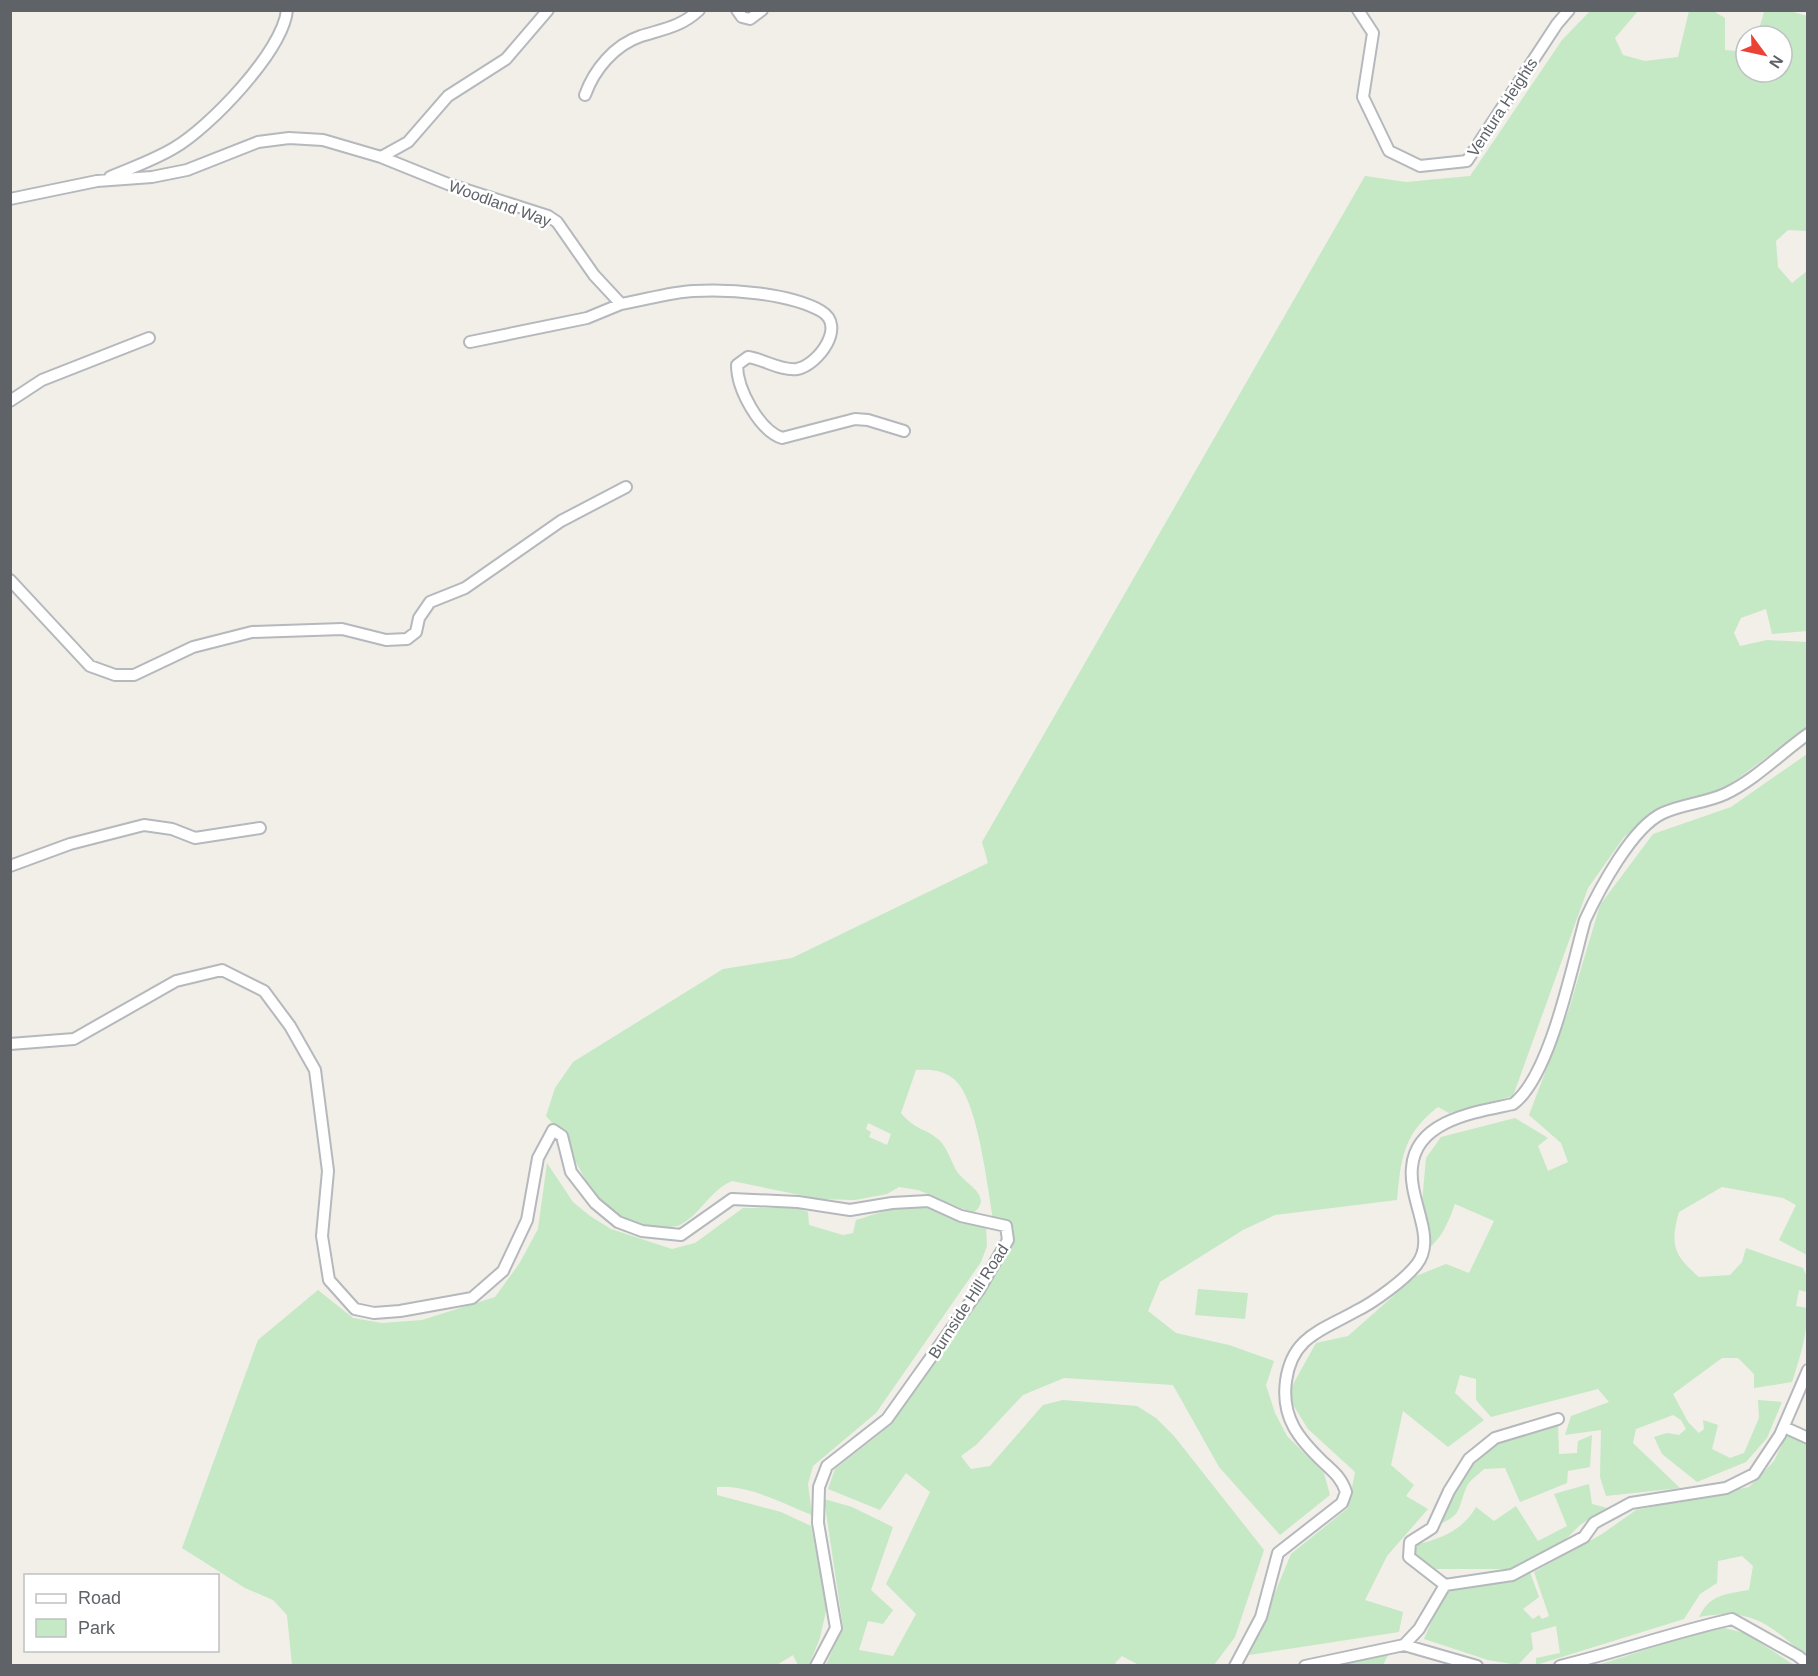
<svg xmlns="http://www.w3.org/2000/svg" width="1818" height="1676" font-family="Arial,sans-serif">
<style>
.green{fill:#c5e8c5;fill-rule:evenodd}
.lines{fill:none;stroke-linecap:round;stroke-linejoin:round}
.minor-casing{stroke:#b5b8bc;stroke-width:14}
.minor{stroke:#fff;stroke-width:10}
.labels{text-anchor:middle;stroke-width:5;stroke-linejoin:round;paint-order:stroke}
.street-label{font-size:16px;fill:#5f6368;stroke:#fff}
</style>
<rect width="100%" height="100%" fill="#f1efe8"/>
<path class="green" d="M 1590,11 L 1638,11 L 1615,38 L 1623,55 L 1645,61 L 1678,57 L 1689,11 L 1713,11 L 1725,18 L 1725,50 L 1746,52 L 1746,72 L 1782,72 L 1782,36 L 1757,36 L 1764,12 L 1760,11 L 1790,11 L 1807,16 L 1807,231 L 1788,230 L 1776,241 L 1778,267 L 1792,283 L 1807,271 L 1807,631 L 1772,634 L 1766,609 L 1741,618 L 1734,633 L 1740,646 L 1767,640 L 1807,642 L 1807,728 L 1726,787 L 1661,808 L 1624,837 L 1588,888 L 1513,1096 L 1449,1113 L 1438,1107 C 1403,1134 1401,1158 1397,1200 L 1275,1215 L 1243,1230 L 1160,1282 L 1148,1311 L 1176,1333 L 1229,1345 L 1274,1361 L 1266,1385 L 1275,1413 L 1287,1436 L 1324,1473 L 1330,1495 L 1280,1535 L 1219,1467 L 1173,1385 L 1064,1378 L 1023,1395 L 976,1445 L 961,1456 L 971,1469 L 990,1466 L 1043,1405 L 1063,1400 L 1137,1406 L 1156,1418 L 1174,1436 L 1264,1550 L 1235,1637 L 1214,1665 L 1139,1665 L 1122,1656 L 1115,1663 L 1119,1666 L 826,1665 L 843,1626 L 824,1499 L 852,1507 L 893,1527 L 871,1590 L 893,1610 L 883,1624 L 868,1621 L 859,1650 L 893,1656 L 916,1614 L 886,1584 L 930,1492 L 906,1473 L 880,1510 L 828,1489 L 835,1469 L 891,1425 L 1012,1244 L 1011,1226 L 993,1218 C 987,1185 978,1101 955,1080 C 944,1070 930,1069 916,1070 L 901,1113 C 916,1131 924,1127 939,1140 C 948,1148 951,1163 958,1173 C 967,1185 994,1197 973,1213 L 918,1190 L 899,1187 L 887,1194 L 855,1200 L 820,1199 L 732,1181 C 709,1191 701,1214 680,1225 C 673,1228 661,1227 653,1226 C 585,1221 583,1154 546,1116 L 555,1088 L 573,1062 L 723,969 L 792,958 L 988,863 L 982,842 L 1365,176 L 1406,182 L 1470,176 L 1562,40 ZM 868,1123 L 891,1134 L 887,1145 L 869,1137 L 871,1132 L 866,1129 Z
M 1807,754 L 1807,1255 L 1779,1240 L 1796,1205 L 1783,1198 L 1722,1187 L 1679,1212 C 1670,1244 1673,1255 1699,1277 L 1730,1275 L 1742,1262 L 1746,1248 L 1803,1268 L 1807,1277 L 1807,1292 L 1799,1290 L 1796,1306 L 1807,1308 C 1807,1336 1801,1354 1792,1382 L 1754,1388 L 1754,1374 L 1738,1358 L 1722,1358 L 1673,1394 L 1688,1422 L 1699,1433 L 1704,1429 L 1703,1420 L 1718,1425 L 1712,1449 L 1730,1458 L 1744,1453 L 1759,1418 L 1758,1400 L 1782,1402 L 1767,1438 L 1746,1462 L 1697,1482 L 1662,1454 L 1654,1437 L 1667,1433 L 1679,1435 L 1686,1429 L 1681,1420 L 1673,1415 L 1636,1429 L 1633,1443 L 1680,1488 L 1606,1496 L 1600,1477 L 1601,1430 L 1565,1435 L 1571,1416 L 1609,1402 L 1598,1389 L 1491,1417 L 1476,1400 L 1476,1379 L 1460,1375 L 1455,1393 L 1484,1420 L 1448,1447 L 1403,1411 L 1391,1465 L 1414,1485 L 1406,1496 L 1428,1509 L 1387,1556 L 1365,1600 L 1403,1612 L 1399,1632 L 1249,1655 L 1291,1554 L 1348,1508 L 1355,1472 L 1308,1429 L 1287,1395 L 1316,1343 L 1348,1336 L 1416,1276 L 1446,1264 L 1469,1273 L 1494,1221 L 1455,1204 C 1445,1231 1440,1241 1417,1258 L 1426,1158 L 1441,1137 L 1515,1118 L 1548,1138 L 1538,1146 L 1548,1171 L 1568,1162 L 1561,1143 L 1529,1115 L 1569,1009 L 1600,905 L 1653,834 L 1731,807 Z
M 547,1163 L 573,1202 L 590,1216 L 611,1229 L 672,1249 L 695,1243 L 743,1208 L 797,1208 L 808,1212 L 809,1225 L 843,1235 L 853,1233 L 856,1220 C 879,1213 908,1201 932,1208 C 950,1214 967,1222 986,1226 L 987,1246 L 981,1262 L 876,1413 L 813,1466 L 808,1484 L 812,1515 C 783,1504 749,1484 717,1487 L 717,1495 L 781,1512 L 811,1526 L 827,1606 L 820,1638 L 809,1665 L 798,1665 L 793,1655 L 775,1666 L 292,1665 L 287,1615 L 273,1600 L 245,1588 L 182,1548 L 258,1340 L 318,1290 L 353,1318 L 382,1323 L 422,1320 L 495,1297 L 519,1264 L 538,1229 Z
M 1198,1289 L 1248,1293 L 1245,1319 L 1195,1315 Z
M 1558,1424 L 1559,1454 L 1577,1453 L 1578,1441 L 1592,1435 L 1590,1467 L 1568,1471 L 1567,1483 L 1520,1502 L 1505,1468 L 1484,1469 C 1479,1474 1470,1480 1467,1486 C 1457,1508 1464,1514 1438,1525 L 1467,1471 L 1499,1441 Z
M 1787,1434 L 1807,1443 L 1807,1657 C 1769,1624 1752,1607 1699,1617 C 1710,1594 1726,1594 1749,1590 L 1753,1566 L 1742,1556 L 1718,1561 L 1717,1583 L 1700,1594 L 1684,1619 L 1536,1665 L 1536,1658 L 1560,1653 L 1556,1626 L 1531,1633 L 1533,1649 L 1518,1665 L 1488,1660 L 1424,1639 L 1445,1590 L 1516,1580 L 1530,1572 L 1539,1597 L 1523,1609 L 1533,1619 L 1539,1615 L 1542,1619 L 1549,1616 L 1534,1572 L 1602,1534 L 1636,1510 L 1749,1487 L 1774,1461 Z
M 1589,1484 L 1592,1504 L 1607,1508 L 1580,1525 L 1562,1543 L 1510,1569 L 1436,1569 L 1415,1554 L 1416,1545 C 1442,1538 1462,1531 1476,1507 L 1494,1521 L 1516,1506 L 1538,1541 L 1567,1526 L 1554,1494 Z
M 1724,1628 L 1745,1633 L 1794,1665 L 1598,1665 L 1695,1634 Z
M 1390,1651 L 1383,1665 L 1320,1666 Z"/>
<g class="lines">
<g class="minor-casing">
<path id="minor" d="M 737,10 L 742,17 L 750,19 L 762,10
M 1358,10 L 1373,33 L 1363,97 L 1389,151 L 1420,166 L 1467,161 L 1557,24 L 1569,10
M 585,95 C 594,70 614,45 641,36 C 663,29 681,27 699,10
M 381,157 L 408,142 L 448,96 L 506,59 L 548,10
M 110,177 C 131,168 154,160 174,148 C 209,128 283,51 287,10
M 10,199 L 97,181 L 152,177 L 187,170 L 258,142 L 289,138 L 323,140 L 381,157 L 448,184 L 548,216 L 557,222 L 594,275 L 621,304 C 645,300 670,292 694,291 C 730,289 789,293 821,311 C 847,326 818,365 797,369 C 781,371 763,359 748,357 L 737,365 C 737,389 759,430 782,438 L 855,419 L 868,420 L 904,431
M 470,342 L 587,318 L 621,304
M 10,401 L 42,380 L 149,338
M 10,580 L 90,666 L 115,675 L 134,675 L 193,647 L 252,632 L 342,629 L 386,640 L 407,639 L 416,632 L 419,618 L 430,602 L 465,588 L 561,521 L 626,487
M 10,866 L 70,844 L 144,825 L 172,829 L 195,838 L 260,828
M 10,1044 L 74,1039 L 176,981 L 222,970 L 264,991 L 290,1026 L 315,1070 L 328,1171 L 322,1236 L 329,1280 L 355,1309 L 374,1313 L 400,1311 L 472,1298 L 503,1271 L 527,1220 L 538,1158 L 553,1130 L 562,1136 L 571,1172 L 595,1203 L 618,1222 L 642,1231 L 681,1235 L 732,1199 L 798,1202 L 850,1210 L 892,1203 L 928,1201 L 961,1216 L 1006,1226 L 1008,1240 L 979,1290 L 887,1419 L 827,1466 L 819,1487 L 818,1523 L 836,1628 L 816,1666
M 1784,1427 L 1808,1438
M 1445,1585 L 1409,1557 L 1410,1542 L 1432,1528 L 1449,1491 L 1469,1459 L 1495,1438 L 1558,1419
M 1404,1645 L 1419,1629 L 1445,1585 L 1512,1575 L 1584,1537 L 1594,1523 L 1631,1503 L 1726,1488 L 1754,1474 L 1780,1435 L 1808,1370
M 1235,1666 L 1261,1617 L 1278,1553 L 1342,1503 L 1346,1492 C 1342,1479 1334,1472 1324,1463 C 1299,1439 1281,1418 1286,1381 C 1292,1336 1323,1330 1356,1311 C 1373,1303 1406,1279 1417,1264 C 1427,1251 1425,1235 1421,1220 C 1417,1203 1410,1184 1412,1167 C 1416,1120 1476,1112 1513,1104 C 1550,1077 1572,966 1585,920 C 1599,890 1632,827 1663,813 C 1683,804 1705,803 1725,794 C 1755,780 1781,753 1808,734
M 1305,1666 L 1404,1645 L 1477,1666
M 1560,1666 C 1618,1652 1674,1632 1732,1619 L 1798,1656 L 1808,1664"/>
</g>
<use href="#minor" class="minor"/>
</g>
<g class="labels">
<g class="street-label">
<text transform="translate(1502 107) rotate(-57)" y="6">Ventura Heights</text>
<text transform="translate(500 203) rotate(20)" y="6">Woodland Way</text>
<text transform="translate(968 1301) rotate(-57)" y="6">Burnside Hill Road</text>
</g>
</g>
<rect width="1818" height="1676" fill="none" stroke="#5f6368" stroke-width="24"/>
<rect x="24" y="1574" width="195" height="78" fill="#ffffff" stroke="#bfc1c3" stroke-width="1.5"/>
<rect x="36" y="1594" width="30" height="9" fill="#ffffff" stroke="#bfc1c3" stroke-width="1.5"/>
<text x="78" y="1604" font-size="18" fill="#5f6368">Road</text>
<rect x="36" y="1619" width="30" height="18" fill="#c5e8c5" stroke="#bfc1c3" stroke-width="1.5"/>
<text x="78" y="1634" font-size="18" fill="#5f6368">Park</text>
<g transform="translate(1764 54) rotate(123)"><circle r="28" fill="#ffffff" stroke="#bfc1c3" stroke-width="1.5"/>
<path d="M0-4.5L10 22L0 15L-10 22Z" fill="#ea4335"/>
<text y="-9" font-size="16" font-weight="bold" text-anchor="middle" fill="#5f6368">N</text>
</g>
</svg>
